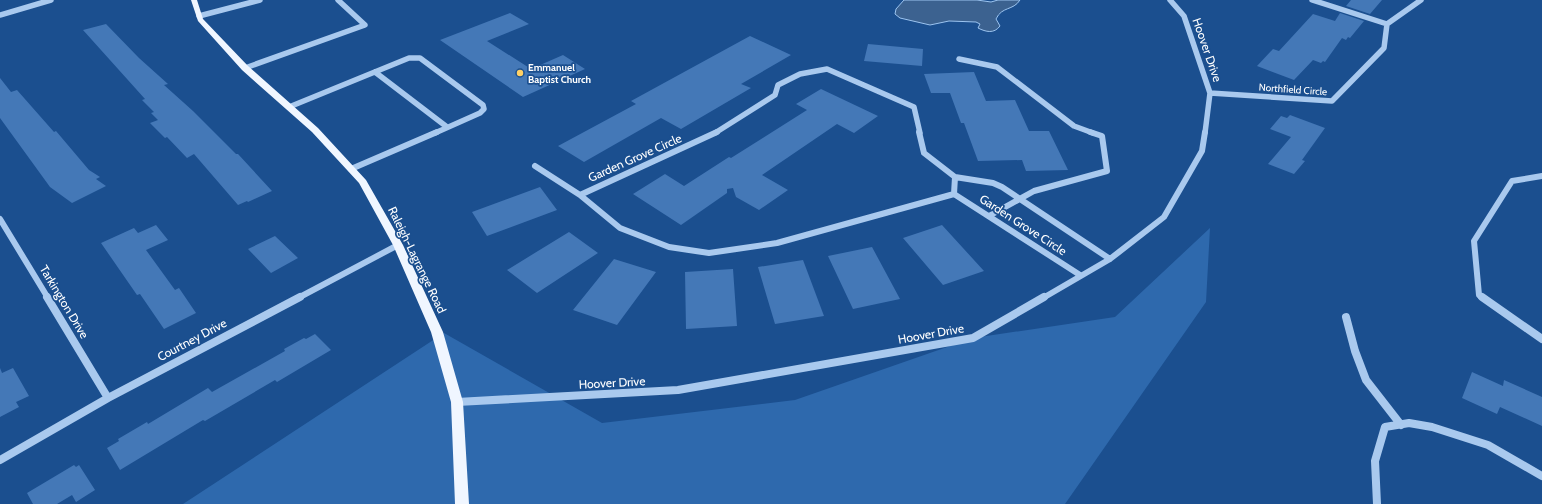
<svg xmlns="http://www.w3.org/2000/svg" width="1542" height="504" font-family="Cabin,sans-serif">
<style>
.green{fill:#2e69ad}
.water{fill:#3c6290;stroke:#9cc4f0}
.building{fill:#4478b7}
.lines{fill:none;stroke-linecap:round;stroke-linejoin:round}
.minor-far2{stroke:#a9c9ee;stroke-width:5.5}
.minor-far1{stroke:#a9c9ee;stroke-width:6}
.minor{stroke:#a9c9ee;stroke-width:8}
.major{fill:#f0f6ff;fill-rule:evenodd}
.poi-dot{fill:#ffd166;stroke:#1b4f8f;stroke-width:1.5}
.labels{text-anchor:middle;stroke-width:3.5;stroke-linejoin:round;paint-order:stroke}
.far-poi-label{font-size:10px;font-weight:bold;fill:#fff;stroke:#1b4f8f;text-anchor:start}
.far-street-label{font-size:10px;fill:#fff;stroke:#1b4f8f}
.street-label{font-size:12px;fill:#fff;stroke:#1b4f8f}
</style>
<rect width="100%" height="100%" fill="#1b4f8f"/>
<path class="green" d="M 1210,228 L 1206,302 L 1065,504 L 183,504 L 444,333 L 602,423 L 795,400 L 973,338 L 1115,317 Z"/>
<path class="water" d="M 904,0 L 977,0 L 991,2 L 998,0 L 1020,0 C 1013,11 1002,6 996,19 L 1000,26 C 994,34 986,32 978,28 L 980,24 L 976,22 L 949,21 L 930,25 L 900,18 L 895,14 L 896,9 Z"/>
<path class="building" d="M 1351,0 L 1382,0 L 1370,14 L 1346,6 Z
M 510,13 L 529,24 L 487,41 L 531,69 L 563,55 L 585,69 L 523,97 L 440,40 Z
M 1340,13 L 1364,21 L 1350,38 L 1348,37 L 1346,40 L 1342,38 L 1325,62 L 1323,61 L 1321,63 L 1313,60 L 1294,80 L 1257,66 L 1273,49 L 1279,51 L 1313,14 L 1335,21 Z
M 106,24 L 139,58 L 168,84 L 164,85 L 193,111 L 236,154 L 238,154 L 272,191 L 248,202 L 247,201 L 238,205 L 194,154 L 187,158 L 167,137 L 165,138 L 150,123 L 158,120 L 151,113 L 154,112 L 142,100 L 145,99 L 83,30 Z
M 750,36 L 791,55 L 741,84 L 751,88 L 681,129 L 661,118 L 584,162 L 558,146 L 636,104 L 631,101 Z
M 868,44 L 923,49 L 922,66 L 864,61 Z
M 974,72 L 986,101 L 1015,100 L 1029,131 L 1049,131 L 1068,170 L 1026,171 L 1022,160 L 978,161 L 964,123 L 961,123 L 950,93 L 931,93 L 924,74 Z
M 0,78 L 11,92 L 17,90 L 54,132 L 56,131 L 89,170 L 100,177 L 96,179 L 106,186 L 72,203 L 50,187 L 0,118 Z
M 821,89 L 878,116 L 854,133 L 837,124 L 762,175 L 788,190 L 759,210 L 736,197 L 733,188 L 727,189 L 727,193 L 681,225 L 633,194 L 665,174 L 684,186 L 729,157 L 731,158 L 807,110 L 796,104 Z
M 1290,115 L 1325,128 L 1302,160 L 1305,161 L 1294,174 L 1268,164 L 1291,137 L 1270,129 L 1281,116 L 1287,118 Z
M 540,187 L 557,210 L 487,236 L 472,212 Z
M 156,225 L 168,240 L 146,250 L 175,290 L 179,288 L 196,313 L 164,329 L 140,294 L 137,295 L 101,243 L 134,228 L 138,233 Z
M 942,225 L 984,271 L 943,285 L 903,238 Z
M 569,232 L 598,253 L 537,293 L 507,270 Z
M 275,236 L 298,258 L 271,273 L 248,249 Z
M 872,247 L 900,299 L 853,309 L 828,256 Z
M 614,259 L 656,272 L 617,325 L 573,310 Z
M 803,260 L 824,316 L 775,324 L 758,267 Z
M 733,269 L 737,326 L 686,329 L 685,272 Z
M 315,334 L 331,350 L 277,382 L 275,380 L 205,421 L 203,420 L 120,470 L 107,448 L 119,441 L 118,439 L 147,422 L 148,424 L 208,388 L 212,392 L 285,351 L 284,349 L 304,338 L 306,339 Z
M 0,368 L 2,373 L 13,368 L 29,396 L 16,402 L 19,407 L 0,417 Z
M 1472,372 L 1503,386 L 1504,380 L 1542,397 L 1542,426 L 1500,407 L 1497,414 L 1462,398 Z
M 74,465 L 76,467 L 79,465 L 95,490 L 76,502 L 72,495 L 57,504 L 33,504 L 27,493 Z"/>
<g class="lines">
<path class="minor-far2" d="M 1170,0 L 1184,16 L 1210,93 L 1205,133
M 1312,0 L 1387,24
M 0,15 L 51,0
M 199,16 L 260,0
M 959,59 L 997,67 L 1074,126 L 1093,133
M 245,68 L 365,25 L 338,0
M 375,72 L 447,127
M 1210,93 L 1332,101 L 1384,48 L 1387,24 L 1421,0
M 289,107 L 409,58 L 420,58 L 483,105 L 484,109 L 480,113 L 435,133
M 715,133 L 775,95 L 778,85 L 800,74 L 827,69 L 914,107 L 920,133"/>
<path class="minor-far1" d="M 717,132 L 580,195 L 620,228 L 669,247 L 709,253 L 777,243 L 954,194
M 919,132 L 924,153 L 955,177 L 954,194
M 535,166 L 580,195
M 351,169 L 437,132
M 955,177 L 993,183 L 1002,187 L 1110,259
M 954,194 L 1080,275
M 989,216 L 1034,191 L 1107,171 L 1102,136 L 1090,132
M 0,219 L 48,298
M 298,298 L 398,245
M 1043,298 L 1110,259 L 1164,217 L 1202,151 L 1205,132
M 1483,298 L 1479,295 L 1474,241 L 1512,181 L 1542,176"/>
<path class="minor" d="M 47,297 L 108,398
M 1482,297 L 1542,339
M 1346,317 L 1355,351 L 1366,380 L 1401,425
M 457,402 L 678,390 L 973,338 L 1044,297
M 0,460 L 108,398 L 300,297
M 1377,504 L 1375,461 L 1385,427 L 1409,423 L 1432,427 L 1488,445 L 1542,476"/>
<path class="major" d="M 191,0 L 197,0 L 203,19 L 248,66 L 318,128 L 366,180 L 403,245 L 443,332 L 463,402 L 469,504 L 455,504 L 451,402 L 431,332 L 393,245 L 359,183 L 312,132 L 242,70 L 198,21 Z"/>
</g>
<circle class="poi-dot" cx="520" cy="73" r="4"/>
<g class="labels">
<g class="far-poi-label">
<text x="528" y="71">Emmanuel<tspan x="528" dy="12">Baptist Church</tspan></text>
</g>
<g class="far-street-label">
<text transform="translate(1293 89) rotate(4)" y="4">Northfield Circle</text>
</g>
<g class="street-label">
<text transform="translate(1207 50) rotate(71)" y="4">Hoover Drive</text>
<text transform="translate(635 158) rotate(-24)" y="4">Garden Grove Circle</text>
<text transform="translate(1023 225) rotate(33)" y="4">Garden Grove Circle</text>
<text transform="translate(417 260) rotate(64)" y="4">Raleigh-Lagrange Road</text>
<text transform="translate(64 302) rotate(59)" y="4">Tarkington Drive</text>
<text transform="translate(931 334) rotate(-10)" y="4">Hoover Drive</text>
<text transform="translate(192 340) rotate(-28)" y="4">Courtney Drive</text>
<text transform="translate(612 383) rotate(-3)" y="4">Hoover Drive</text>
</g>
</g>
</svg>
